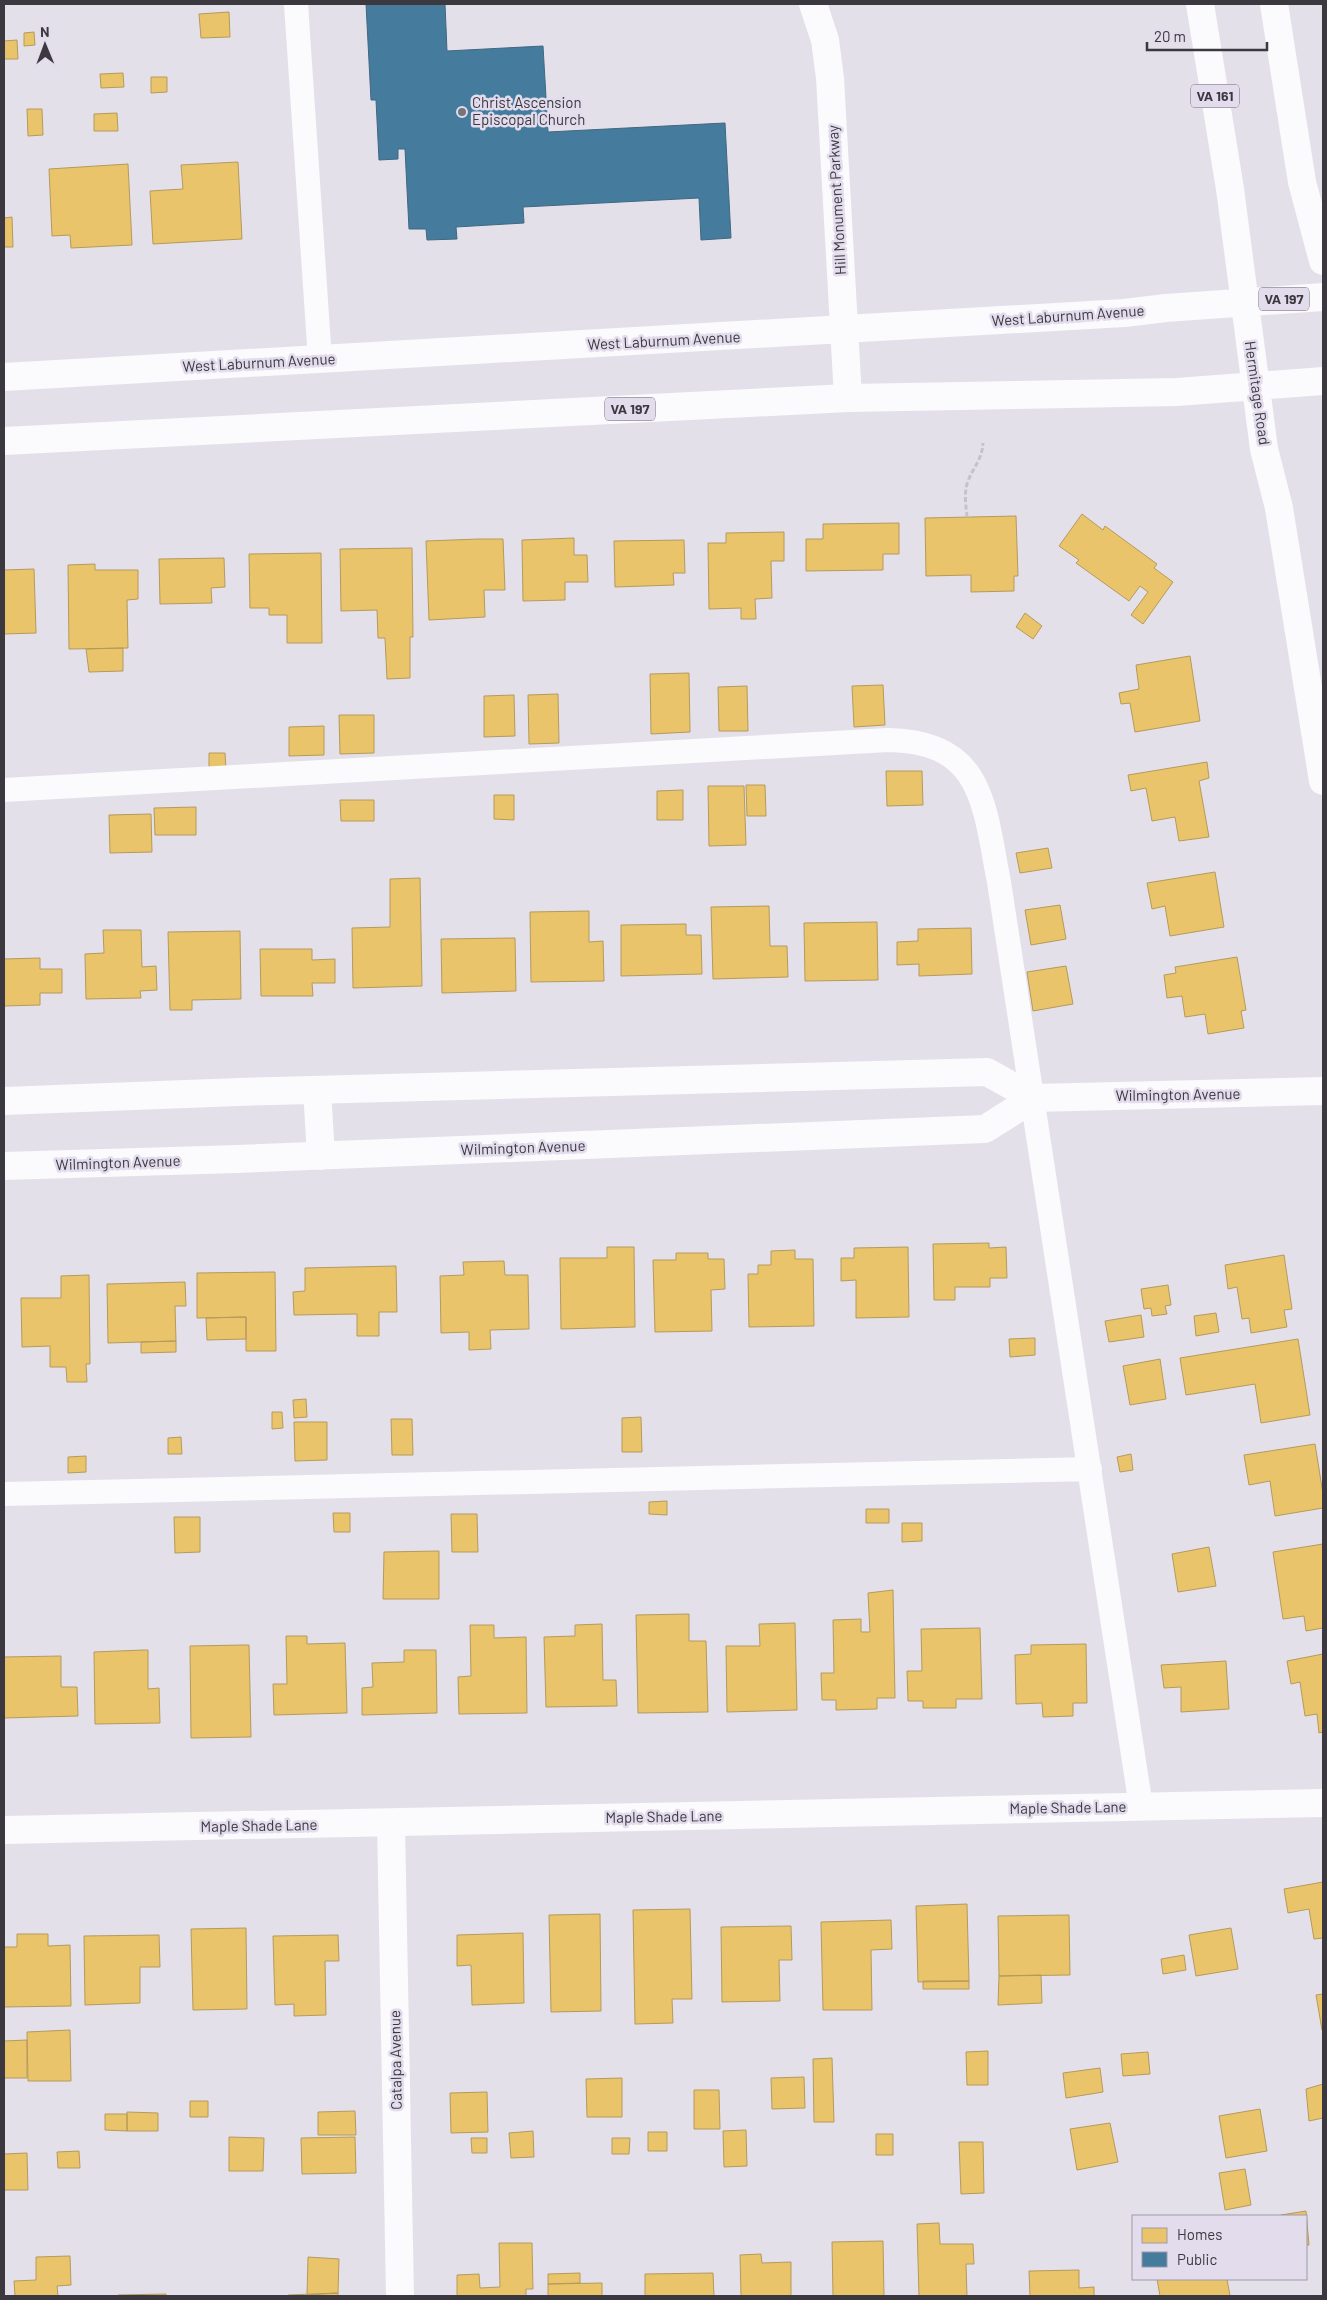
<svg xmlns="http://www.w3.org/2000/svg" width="1327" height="2300" font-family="Barlow,sans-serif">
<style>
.homes{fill:#e9c46a;stroke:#b59a5d}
.public{fill:#457b9d;stroke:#426781}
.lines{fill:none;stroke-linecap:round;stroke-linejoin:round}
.path{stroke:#c4c4c6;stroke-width:3;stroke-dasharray:5 2.5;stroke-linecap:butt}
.lane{stroke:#fbfafc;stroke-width:24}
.street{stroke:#fbfafc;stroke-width:28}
.primary{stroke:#fbfafc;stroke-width:28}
.poi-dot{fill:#76737a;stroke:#e2dced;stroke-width:2}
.labels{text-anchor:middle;stroke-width:5;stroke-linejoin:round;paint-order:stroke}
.shield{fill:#e2dced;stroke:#6d6973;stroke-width:1}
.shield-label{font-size:14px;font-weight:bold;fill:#3b383f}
.poi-label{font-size:15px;fill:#3b383f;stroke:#e2dced;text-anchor:start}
.street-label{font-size:15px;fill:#3b383f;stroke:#e2dced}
</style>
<rect width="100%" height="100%" fill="#e3e0e9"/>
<path class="homes" d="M 229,12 L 230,37 L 201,38 L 199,14 Z
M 34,32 L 35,45 L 24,46 L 24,33 Z
M 17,40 L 18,59 L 4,59 L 4,41 Z
M 123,73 L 124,87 L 101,88 L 100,74 Z
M 151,77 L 167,77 L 167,92 L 151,93 Z
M 27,109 L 42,109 L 43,135 L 28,136 Z
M 117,113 L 118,131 L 94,131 L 94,114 Z
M 238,162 L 242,239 L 153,244 L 150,191 L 183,189 L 181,165 Z
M 128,164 L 132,245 L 71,248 L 70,235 L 52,236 L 49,169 Z
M 12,217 L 13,247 L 4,247 L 4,218 Z
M 1082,514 L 1103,530 L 1105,526 L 1157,564 L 1154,568 L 1173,582 L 1143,624 L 1131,615 L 1148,592 L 1140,586 L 1129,601 L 1076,563 L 1079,560 L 1059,546 Z
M 1016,516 L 1018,576 L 1014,576 L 1014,591 L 971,592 L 971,575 L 926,576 L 925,518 Z
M 899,523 L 899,554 L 883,554 L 883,570 L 806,571 L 806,539 L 823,539 L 823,524 Z
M 784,532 L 784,561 L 771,561 L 772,598 L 755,599 L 756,619 L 741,619 L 741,608 L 709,609 L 708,543 L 726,543 L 726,533 Z
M 574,538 L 574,555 L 587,555 L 588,582 L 565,582 L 565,600 L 523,601 L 522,540 Z
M 479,539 L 503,539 L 505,590 L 484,590 L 485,617 L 429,620 L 426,541 Z
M 684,540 L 685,573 L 673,573 L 674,585 L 615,587 L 614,541 Z
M 412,548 L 413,637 L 410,637 L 410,678 L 387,679 L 385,638 L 378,638 L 377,610 L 341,611 L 340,549 Z
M 321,553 L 322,643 L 287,643 L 287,615 L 269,615 L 269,608 L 250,608 L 249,554 Z
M 224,558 L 225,587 L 211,588 L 212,603 L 160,604 L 159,559 Z
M 95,564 L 95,570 L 138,570 L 138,599 L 127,600 L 128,648 L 69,649 L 68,565 Z
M 34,569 L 36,633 L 4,634 L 4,570 Z
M 1025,613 L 1042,626 L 1033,639 L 1016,627 Z
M 123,648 L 123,671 L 89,672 L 86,649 Z
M 1190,656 L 1200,721 L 1135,732 L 1130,703 L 1121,704 L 1119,693 L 1139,689 L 1136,665 Z
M 689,673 L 690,732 L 651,734 L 650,674 Z
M 883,685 L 885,725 L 854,727 L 852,686 Z
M 747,686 L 748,731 L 719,731 L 718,687 Z
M 558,694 L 559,743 L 529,744 L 528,695 Z
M 514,695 L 515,736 L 484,737 L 484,696 Z
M 339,715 L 374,715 L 374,753 L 340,754 Z
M 324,726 L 324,755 L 289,756 L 289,727 Z
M 209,753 L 225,753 L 226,769 L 209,769 Z
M 1207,762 L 1209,778 L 1199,781 L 1209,837 L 1179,841 L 1175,817 L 1152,821 L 1146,788 L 1131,791 L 1128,775 Z
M 886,771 L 922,771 L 923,805 L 887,806 Z
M 746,785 L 765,785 L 766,816 L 747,816 Z
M 708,786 L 744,786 L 746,845 L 709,846 Z
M 683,790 L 683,820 L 657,820 L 657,791 Z
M 494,795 L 514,795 L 514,820 L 494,819 Z
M 340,800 L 374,800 L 374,821 L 341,821 Z
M 196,807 L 196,835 L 155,835 L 154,808 Z
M 151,814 L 152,852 L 110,853 L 109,815 Z
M 1048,848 L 1052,868 L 1020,873 L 1016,853 Z
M 1215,872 L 1224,927 L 1170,936 L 1165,906 L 1152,909 L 1147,883 Z
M 420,878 L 422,986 L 353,988 L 352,928 L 390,927 L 390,879 Z
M 1060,905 L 1066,939 L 1031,945 L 1025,910 Z
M 769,906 L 770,946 L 787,946 L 788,977 L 713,979 L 711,907 Z
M 589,911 L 589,942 L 603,941 L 604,981 L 531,982 L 530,912 Z
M 877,922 L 878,980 L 805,981 L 804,923 Z
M 686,924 L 686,935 L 701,935 L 702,974 L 621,976 L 621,925 Z
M 971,928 L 972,974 L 919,976 L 919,964 L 897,965 L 897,942 L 918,941 L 918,929 Z
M 103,930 L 141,930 L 142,967 L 156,966 L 157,990 L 140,991 L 141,998 L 86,999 L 85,954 L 104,953 Z
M 240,931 L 241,999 L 192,1000 L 192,1010 L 170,1010 L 168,932 Z
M 515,938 L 516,991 L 442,993 L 441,939 Z
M 260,949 L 312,949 L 312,960 L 335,959 L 335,983 L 312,983 L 313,996 L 261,996 Z
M 1237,957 L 1246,1010 L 1241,1011 L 1244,1028 L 1208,1034 L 1205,1014 L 1185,1017 L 1182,996 L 1167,998 L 1164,975 L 1176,973 L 1175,967 Z
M 40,958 L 40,969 L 62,969 L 62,993 L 40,993 L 40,1005 L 4,1006 L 4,959 Z
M 1066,966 L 1073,1004 L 1033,1011 L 1027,972 Z
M 989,1243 L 989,1248 L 1006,1247 L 1007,1278 L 990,1278 L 990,1287 L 955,1287 L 955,1300 L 934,1300 L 933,1244 Z
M 607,1247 L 634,1247 L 635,1327 L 561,1329 L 560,1258 L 607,1258 Z
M 908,1247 L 909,1317 L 856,1318 L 856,1280 L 841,1281 L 841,1258 L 854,1258 L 854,1248 Z
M 795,1250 L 795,1259 L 813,1259 L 814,1326 L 749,1327 L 748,1274 L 758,1274 L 758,1265 L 771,1265 L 771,1251 Z
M 676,1253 L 708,1253 L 708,1259 L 724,1259 L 725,1289 L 711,1290 L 712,1331 L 655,1332 L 653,1260 L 676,1260 Z
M 1284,1255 L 1292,1309 L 1284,1310 L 1287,1327 L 1251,1333 L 1249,1318 L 1242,1319 L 1237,1287 L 1228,1289 L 1225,1265 Z
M 504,1261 L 505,1275 L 528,1275 L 529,1329 L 490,1330 L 491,1349 L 469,1350 L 469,1332 L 441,1333 L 440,1276 L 464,1275 L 463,1262 Z
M 396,1266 L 397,1312 L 379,1312 L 379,1336 L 357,1336 L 357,1314 L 294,1315 L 293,1292 L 305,1291 L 305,1268 Z
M 275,1272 L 276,1351 L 246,1351 L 246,1317 L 197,1318 L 197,1273 Z
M 89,1275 L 90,1364 L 86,1364 L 87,1382 L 67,1382 L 66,1367 L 50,1367 L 50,1346 L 22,1347 L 21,1298 L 61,1298 L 61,1276 Z
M 185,1282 L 186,1306 L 175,1306 L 176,1341 L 108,1343 L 107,1284 Z
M 1168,1285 L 1171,1305 L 1165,1306 L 1167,1314 L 1152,1316 L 1151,1308 L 1144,1309 L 1141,1289 Z
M 1216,1313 L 1219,1332 L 1196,1336 L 1194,1316 Z
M 1141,1315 L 1144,1337 L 1109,1342 L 1105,1321 Z
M 246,1317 L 246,1339 L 207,1340 L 206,1318 Z
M 1035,1338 L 1035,1355 L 1010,1357 L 1009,1339 Z
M 1298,1339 L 1310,1415 L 1261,1423 L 1255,1384 L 1186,1395 L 1180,1358 Z
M 176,1341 L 176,1352 L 141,1353 L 141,1342 Z
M 1160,1359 L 1166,1399 L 1130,1405 L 1123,1366 Z
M 306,1399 L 307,1417 L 294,1418 L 293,1400 Z
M 272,1412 L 282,1412 L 283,1428 L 272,1429 Z
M 641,1417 L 642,1452 L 622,1452 L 622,1418 Z
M 391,1419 L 412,1419 L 413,1455 L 392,1455 Z
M 294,1422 L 327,1422 L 327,1460 L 295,1461 Z
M 181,1437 L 182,1454 L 168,1454 L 168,1438 Z
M 1315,1444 L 1323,1494 L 1323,1508 L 1275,1516 L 1270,1481 L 1249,1485 L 1244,1455 Z
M 1131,1454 L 1133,1470 L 1120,1472 L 1117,1457 Z
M 86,1456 L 86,1472 L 68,1473 L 68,1457 Z
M 667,1501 L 667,1515 L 649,1514 L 649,1502 Z
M 866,1509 L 889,1509 L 889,1523 L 866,1523 Z
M 333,1513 L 350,1513 L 350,1532 L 334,1532 Z
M 451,1514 L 477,1514 L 478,1552 L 452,1552 Z
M 174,1517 L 200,1517 L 200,1552 L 175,1553 Z
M 902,1523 L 922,1523 L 922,1541 L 902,1542 Z
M 1323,1544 L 1323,1628 L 1306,1631 L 1304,1616 L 1283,1619 L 1273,1552 Z
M 1209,1547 L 1216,1586 L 1178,1592 L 1172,1554 Z
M 439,1551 L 439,1599 L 383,1599 L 384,1552 Z
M 893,1590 L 895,1698 L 877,1698 L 877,1709 L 836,1710 L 836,1700 L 822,1700 L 821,1673 L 834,1673 L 833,1620 L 861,1619 L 861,1632 L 870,1632 L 868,1593 Z
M 689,1614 L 689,1641 L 706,1641 L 708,1712 L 638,1713 L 636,1615 Z
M 795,1623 L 797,1710 L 727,1712 L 726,1646 L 760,1646 L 759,1624 Z
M 602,1624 L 603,1680 L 616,1680 L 617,1706 L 546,1707 L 544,1637 L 575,1636 L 575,1625 Z
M 470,1625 L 494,1625 L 494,1638 L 526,1637 L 527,1713 L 459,1714 L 458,1677 L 471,1676 Z
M 980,1628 L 982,1699 L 956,1699 L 956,1708 L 923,1708 L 923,1701 L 908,1701 L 907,1671 L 922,1671 L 921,1629 Z
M 286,1636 L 307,1636 L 307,1644 L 345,1643 L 347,1713 L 274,1715 L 273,1684 L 287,1684 Z
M 1086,1644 L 1087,1703 L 1073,1703 L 1073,1716 L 1043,1717 L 1042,1703 L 1016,1704 L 1015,1655 L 1031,1654 L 1031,1645 Z
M 244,1645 L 249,1645 L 251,1737 L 191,1738 L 190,1646 Z
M 143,1650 L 148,1650 L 148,1689 L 159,1688 L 160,1723 L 95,1724 L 94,1652 Z
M 404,1650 L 436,1650 L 437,1713 L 362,1715 L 362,1688 L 373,1687 L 372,1663 L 404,1662 Z
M 1323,1654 L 1323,1732 L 1319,1733 L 1317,1714 L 1305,1716 L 1300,1682 L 1291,1684 L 1287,1661 Z
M 61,1656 L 61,1687 L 77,1687 L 78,1716 L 4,1718 L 4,1657 Z
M 1226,1661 L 1229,1709 L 1181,1712 L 1181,1687 L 1164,1688 L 1161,1665 Z
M 1323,1882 L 1323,1938 L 1314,1939 L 1309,1909 L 1288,1913 L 1284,1889 Z
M 967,1904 L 969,1981 L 918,1982 L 916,1906 Z
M 690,1909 L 692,1999 L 672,1999 L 673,2023 L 635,2024 L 633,1910 Z
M 600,1914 L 601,2011 L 551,2012 L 549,1915 Z
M 1069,1915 L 1070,1975 L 999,1976 L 998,1916 Z
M 891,1920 L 892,1949 L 871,1950 L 872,2010 L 823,2010 L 821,1922 Z
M 791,1926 L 792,1960 L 779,1960 L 780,2001 L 722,2002 L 721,1927 Z
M 246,1928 L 247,2009 L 193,2010 L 191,1929 Z
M 1231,1928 L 1238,1969 L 1196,1976 L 1189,1935 Z
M 523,1933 L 524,2003 L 472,2005 L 471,1965 L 457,1966 L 457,1935 Z
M 17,1934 L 48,1934 L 48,1946 L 70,1945 L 71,2006 L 4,2007 L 4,1947 L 17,1947 Z
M 159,1935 L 160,1967 L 140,1967 L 140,2003 L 85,2005 L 84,1936 Z
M 338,1935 L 339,1961 L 325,1961 L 326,2015 L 294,2016 L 294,2004 L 275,2005 L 273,1936 Z
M 1184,1955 L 1186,1970 L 1163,1974 L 1161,1959 Z
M 1041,1975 L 1042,2003 L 998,2005 L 999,1976 Z
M 923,1981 L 969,1981 L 969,1989 L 923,1989 Z
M 1323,1994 L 1323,2029 L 1322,2030 L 1316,1995 Z
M 70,2030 L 71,2081 L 28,2081 L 27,2032 Z
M 27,2040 L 27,2078 L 4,2078 L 4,2041 Z
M 988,2051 L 988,2085 L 967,2085 L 966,2052 Z
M 1148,2052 L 1150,2074 L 1123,2076 L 1121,2054 Z
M 832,2058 L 834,2122 L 814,2122 L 813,2059 Z
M 1100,2068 L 1103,2092 L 1066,2098 L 1063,2073 Z
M 804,2077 L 805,2108 L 772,2109 L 771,2078 Z
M 622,2078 L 622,2117 L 587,2117 L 586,2079 Z
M 1323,2084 L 1323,2118 L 1309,2121 L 1306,2089 Z
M 694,2090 L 719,2090 L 720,2129 L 694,2129 Z
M 487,2092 L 488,2132 L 451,2133 L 450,2093 Z
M 190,2101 L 208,2101 L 208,2117 L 190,2117 Z
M 1260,2109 L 1267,2151 L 1226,2158 L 1219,2116 Z
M 355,2111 L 356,2135 L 318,2135 L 318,2112 Z
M 127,2112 L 158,2113 L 158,2131 L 127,2131 Z
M 105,2114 L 127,2114 L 127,2131 L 105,2130 Z
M 1110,2123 L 1118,2162 L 1077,2170 L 1070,2129 Z
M 746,2130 L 747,2166 L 724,2167 L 723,2131 Z
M 533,2131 L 534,2157 L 511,2158 L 509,2133 Z
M 648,2132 L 667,2132 L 667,2151 L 648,2151 Z
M 876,2134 L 893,2134 L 893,2155 L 876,2155 Z
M 229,2137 L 264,2138 L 263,2171 L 229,2171 Z
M 355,2137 L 356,2173 L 302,2174 L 301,2138 Z
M 471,2138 L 487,2138 L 487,2153 L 472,2153 Z
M 612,2138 L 630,2138 L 629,2154 L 612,2154 Z
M 959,2142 L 983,2142 L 984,2193 L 961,2194 Z
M 79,2151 L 80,2168 L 58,2168 L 57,2152 Z
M 27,2153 L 28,2190 L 4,2190 L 4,2154 Z
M 1245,2169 L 1251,2205 L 1225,2210 L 1219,2173 Z
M 1306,2211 L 1309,2245 L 1306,2245 L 1306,2216 L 1281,2215 Z
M 939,2223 L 940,2244 L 973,2244 L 974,2264 L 966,2264 L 967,2296 L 919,2296 L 917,2224 Z
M 883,2241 L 884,2296 L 833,2296 L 832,2242 Z
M 499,2243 L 532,2243 L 533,2289 L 526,2289 L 526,2296 L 457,2296 L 457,2275 L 479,2274 L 480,2288 L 500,2287 Z
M 761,2254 L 762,2263 L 791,2262 L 791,2296 L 741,2296 L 740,2255 Z
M 70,2256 L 71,2285 L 57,2286 L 58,2296 L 15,2296 L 14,2281 L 36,2280 L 36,2257 Z
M 308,2257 L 339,2259 L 338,2293 L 307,2295 Z
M 1079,2270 L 1079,2288 L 1094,2287 L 1094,2296 L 1030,2296 L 1029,2271 Z
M 580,2273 L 580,2283 L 548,2284 L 548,2274 Z
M 713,2273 L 714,2296 L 645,2296 L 645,2274 Z
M 1157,2279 L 1227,2279 L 1230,2296 L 1160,2296 Z
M 602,2283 L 602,2296 L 548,2296 L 548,2284 Z
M 338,2293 L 338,2296 L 288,2296 L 288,2295 Z
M 166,2294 L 166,2296 L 118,2296 L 118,2295 Z"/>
<path class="public" d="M 366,4 L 445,4 L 447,51 L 543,46 L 548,132 L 725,123 L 731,238 L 701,240 L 699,198 L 523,207 L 524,223 L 456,227 L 457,239 L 427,240 L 426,229 L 409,229 L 405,149 L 398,149 L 398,159 L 379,160 L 376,100 L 371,100 Z"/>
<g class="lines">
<path class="path" d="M 967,517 C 966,506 964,495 967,484 C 972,468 982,461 983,443"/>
<path class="lane" d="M 296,4 L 320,360
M 4,790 L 888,740 C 984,741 984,806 999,882 L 1141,1807
M 4,1494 L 1090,1469"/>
<path class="street" d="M 813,4 L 825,40 L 830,78 L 848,398
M 317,1090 L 321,1156
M 4,1101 L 238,1092 L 987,1072 L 1034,1098
M 4,1166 L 237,1159 L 985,1129 L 1034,1098 L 1323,1091
M 391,1824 L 400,2296
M 4,1830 L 1323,1803"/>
<path class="primary" d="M 1200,4 L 1230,189 L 1264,449 L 1279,508 L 1323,781
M 1274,4 L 1302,182 L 1323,261
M 4,377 L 1124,313 L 1166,308 L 1323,297
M 4,441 L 848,398 L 1177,392 L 1323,381"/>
</g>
<circle class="poi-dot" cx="462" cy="112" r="5"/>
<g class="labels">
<g class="shield">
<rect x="1191" y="84.5" width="48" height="23" rx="4"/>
<rect x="1259" y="287.5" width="50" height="23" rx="4"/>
<rect x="605" y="397.5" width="50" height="23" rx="4"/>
</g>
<g class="shield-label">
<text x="1215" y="101">VA 161</text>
<text x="1284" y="304">VA 197</text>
<text x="630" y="414">VA 197</text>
</g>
<g class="poi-label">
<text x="472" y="108">Christ Ascension<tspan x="472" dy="17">Episcopal Church</tspan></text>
</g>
<g class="street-label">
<text transform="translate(837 200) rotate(-93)" y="5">Hill Monument Parkway</text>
<text transform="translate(1068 316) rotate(-4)" y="5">West Laburnum Avenue</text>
<text transform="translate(664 341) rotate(-3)" y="5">West Laburnum Avenue</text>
<text transform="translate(259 363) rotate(-3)" y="5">West Laburnum Avenue</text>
<text transform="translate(1257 393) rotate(82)" y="5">Hermitage Road</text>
<text transform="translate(1178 1095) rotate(-1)" y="5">Wilmington Avenue</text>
<text transform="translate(523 1148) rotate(-2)" y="5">Wilmington Avenue</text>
<text transform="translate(118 1163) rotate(-2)" y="5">Wilmington Avenue</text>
<text transform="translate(1068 1808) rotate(-1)" y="5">Maple Shade Lane</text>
<text transform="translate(664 1817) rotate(-1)" y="5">Maple Shade Lane</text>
<text transform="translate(259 1826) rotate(-1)" y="5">Maple Shade Lane</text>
<text transform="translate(396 2060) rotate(-91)" y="5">Catalpa Avenue</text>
</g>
</g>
<rect width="1327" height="2300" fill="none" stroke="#3b383f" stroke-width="10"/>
<rect x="1132" y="2215" width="175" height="65" fill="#e2dced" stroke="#9f9aa7"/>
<rect x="1142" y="2228" width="25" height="15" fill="#e9c46a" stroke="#9f9aa7"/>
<text x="1177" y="2240" font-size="15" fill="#3b383f">Homes</text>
<rect x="1142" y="2252" width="25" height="15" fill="#457b9d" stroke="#9f9aa7"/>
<text x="1177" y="2265" font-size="15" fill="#3b383f">Public</text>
<g transform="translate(45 45) rotate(359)" stroke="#e2dced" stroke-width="4" paint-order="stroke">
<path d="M0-4L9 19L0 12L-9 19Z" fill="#3b383f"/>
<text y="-8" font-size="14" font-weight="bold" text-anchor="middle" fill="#3b383f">N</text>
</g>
<path d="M1147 42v8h120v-8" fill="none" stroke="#3b383f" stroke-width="2.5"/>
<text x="1154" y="42" font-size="15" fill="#3b383f" stroke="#e2dced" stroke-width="4" paint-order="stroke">20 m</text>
</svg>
